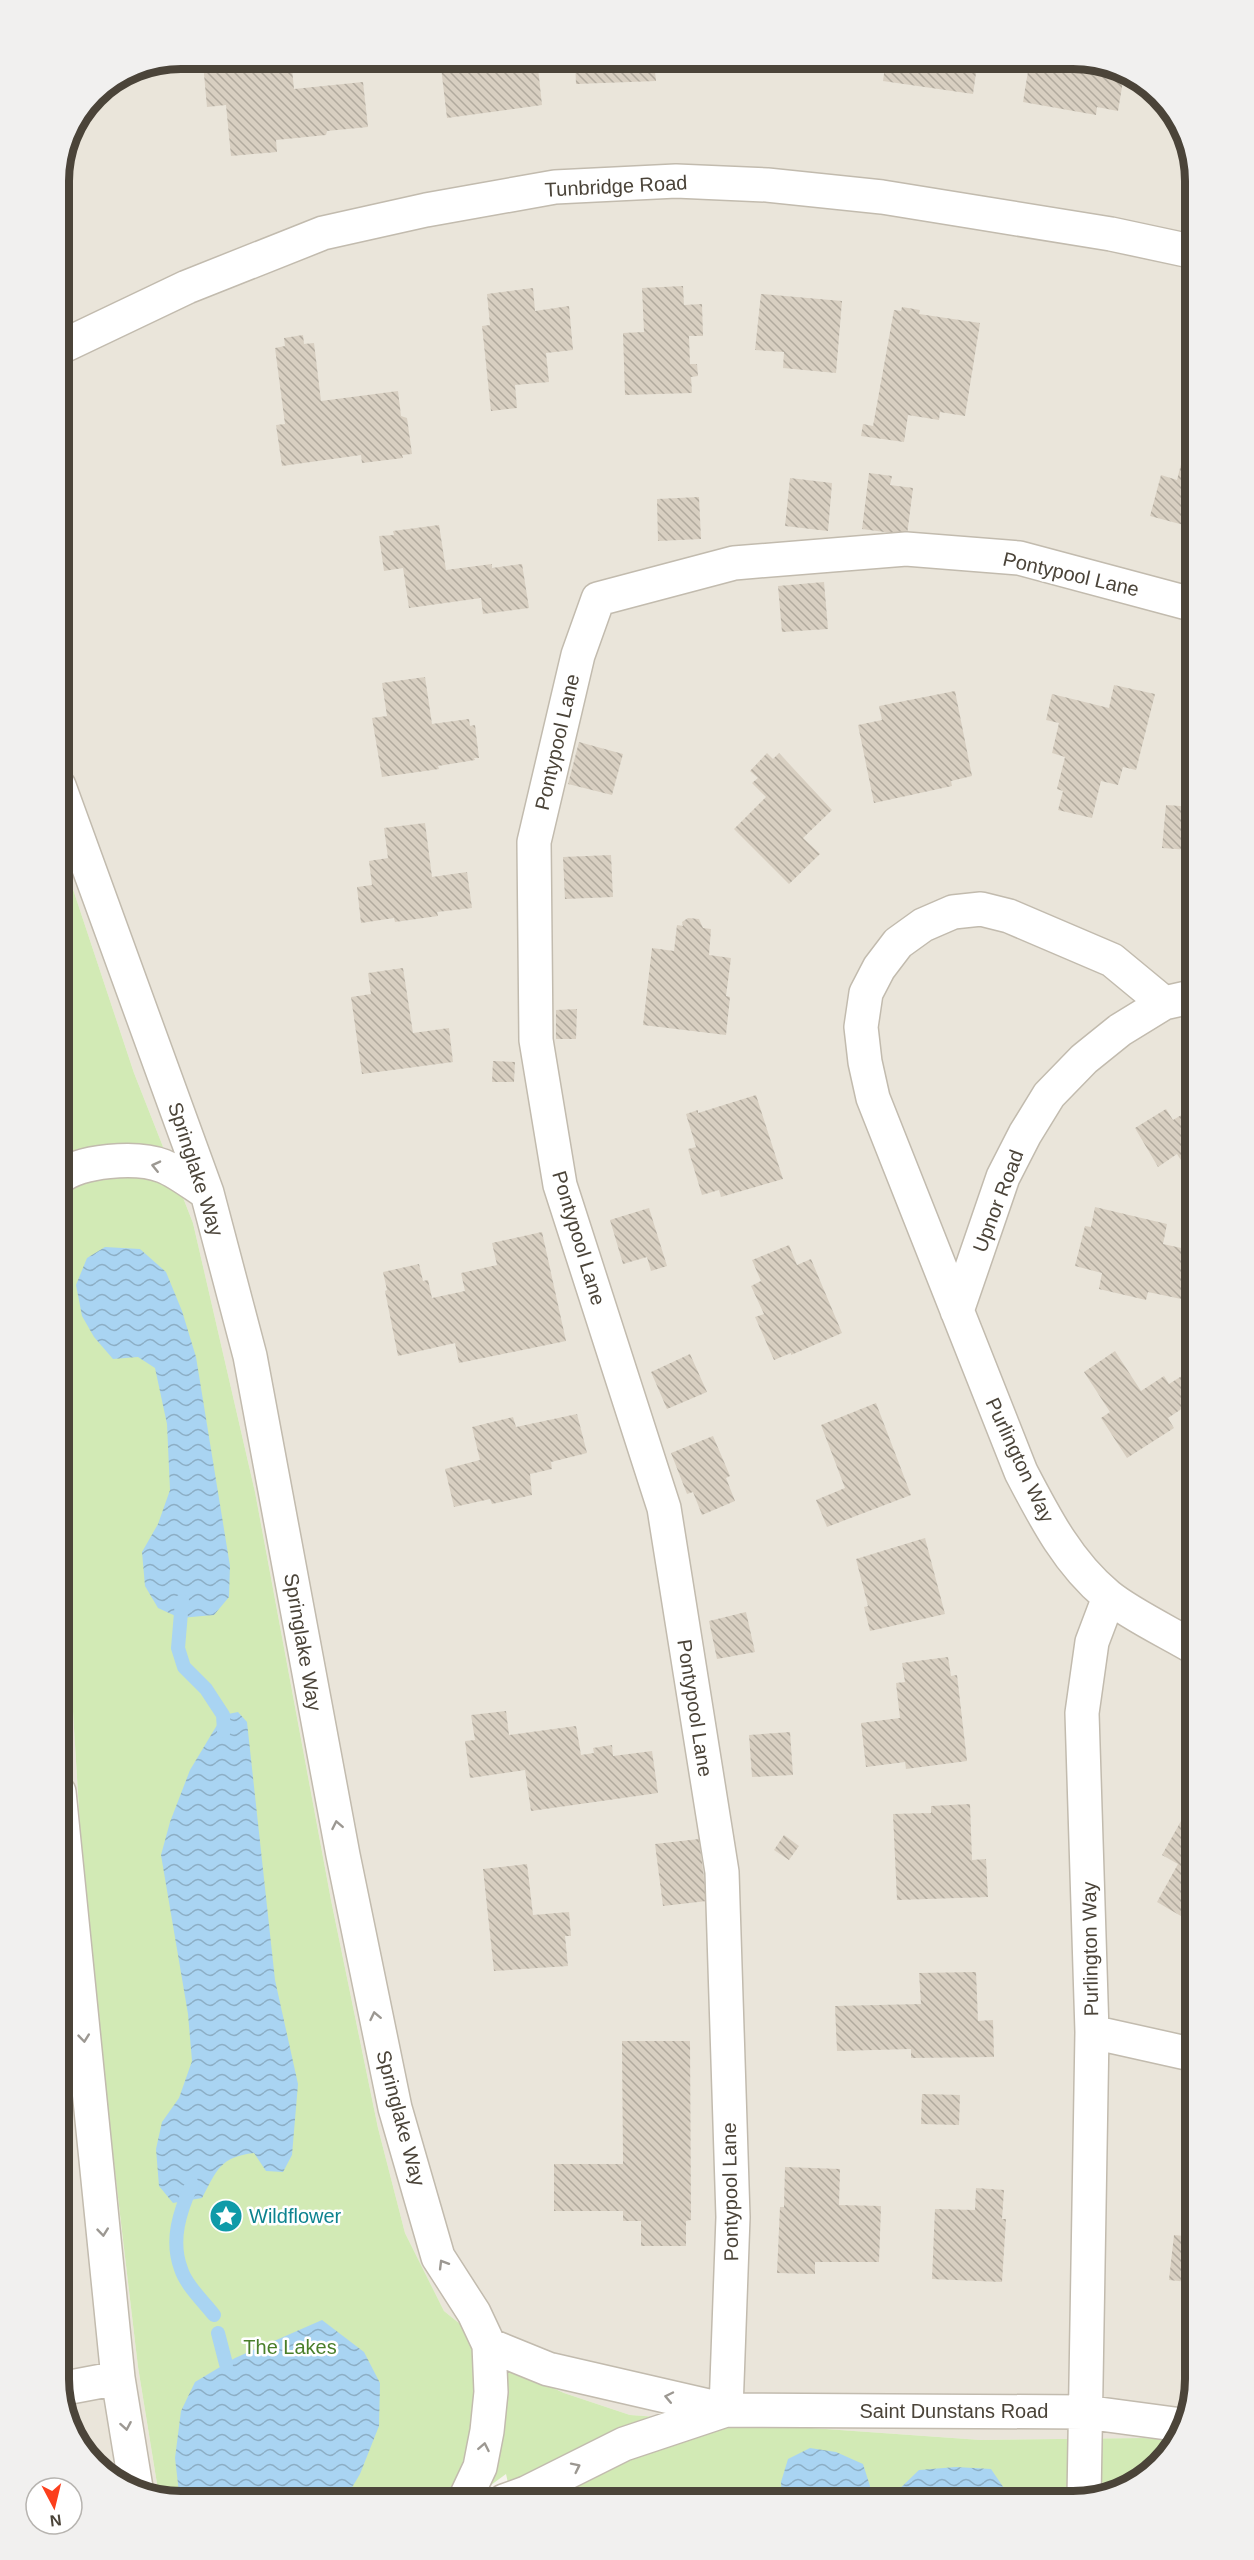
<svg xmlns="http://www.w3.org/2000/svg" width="1254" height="2560" font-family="Arial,sans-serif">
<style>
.residential{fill:#eae5da}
.green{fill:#d2eab5}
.water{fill:url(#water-waves)}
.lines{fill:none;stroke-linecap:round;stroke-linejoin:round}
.stream{stroke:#a9d4f2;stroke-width:14}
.building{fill:url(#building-back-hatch)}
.minor-casing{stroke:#c2bbae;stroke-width:36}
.minor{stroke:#fff;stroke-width:33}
.oneway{stroke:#9c9892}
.labels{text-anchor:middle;stroke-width:5;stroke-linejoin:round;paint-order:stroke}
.street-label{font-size:20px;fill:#4b4439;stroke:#fff}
.culture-label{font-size:20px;fill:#0d838f;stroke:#fff;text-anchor:start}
.park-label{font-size:20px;fill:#4a7f2a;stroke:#fff}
.rim{fill:none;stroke:#4b4439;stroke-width:8}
</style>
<defs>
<pattern id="water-waves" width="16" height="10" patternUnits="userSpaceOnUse" patternTransform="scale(1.5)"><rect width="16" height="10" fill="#a9d4f2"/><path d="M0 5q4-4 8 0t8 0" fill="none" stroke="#8caec5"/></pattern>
<pattern id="building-back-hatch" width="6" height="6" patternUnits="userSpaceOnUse" patternTransform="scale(1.5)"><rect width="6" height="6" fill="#d8cfc1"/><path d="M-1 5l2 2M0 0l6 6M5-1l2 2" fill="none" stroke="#b1aa9e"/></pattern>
</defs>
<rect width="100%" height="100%" fill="#f6f3ec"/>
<path class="residential" d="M 181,59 L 1082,59 L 1147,84 L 1186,134 L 1195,181 L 1195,2380 L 1177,2441 L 1144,2438 L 981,2440 L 630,2415 L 564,2393 L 522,2374 L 444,2311 L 405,2233 L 378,2128 L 331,1900 L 255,1492 L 193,1223 L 134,1073 L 59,847 L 59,173 L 71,127 L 95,94 L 134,68 Z
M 59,1480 L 80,1827 L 107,2104 L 138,2367 L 159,2496 L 107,2476 L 68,2426 L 59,2379 Z"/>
<path class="green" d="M 59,847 L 134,1073 L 193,1223 L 255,1492 L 331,1900 L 378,2128 L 405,2233 L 444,2311 L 522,2374 L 564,2393 L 630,2415 L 981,2440 L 1144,2438 L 1177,2441 L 1175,2448 L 1120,2492 L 1073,2501 L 512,2501 L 506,2474 L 469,2501 L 173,2501 L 159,2496 L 138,2367 L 107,2104 L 80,1827 L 59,1480 Z"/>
<path class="water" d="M 105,1247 L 140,1249 L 166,1272 L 182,1311 L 196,1357 L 230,1566 L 229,1597 L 214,1615 L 180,1618 L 158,1608 L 145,1586 L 142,1552 L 158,1524 L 170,1490 L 167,1424 L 155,1368 L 138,1357 L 113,1359 L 94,1337 L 82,1316 L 76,1285 L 87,1258 Z
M 238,1712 L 247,1722 L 275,1980 L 298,2084 L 292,2155 L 283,2172 L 266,2171 L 254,2153 C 220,2157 217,2170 202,2198 L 173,2203 L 159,2186 L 156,2149 L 162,2122 L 179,2098 L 192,2061 L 188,2014 L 161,1855 L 170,1822 L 190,1770 L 223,1715 Z
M 322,2320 L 364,2352 L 380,2383 L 379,2426 L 360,2474 L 344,2501 L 180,2501 L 175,2458 L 181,2411 L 195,2382 L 235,2358 Z
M 810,2448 L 836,2452 L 863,2464 L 870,2486 L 869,2501 L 782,2501 L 781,2482 L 788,2459 Z
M 956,2467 L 991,2469 L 1008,2494 L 1006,2501 L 891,2501 L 889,2499 L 919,2470 Z"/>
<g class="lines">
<path class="stream" d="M 182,1601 L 178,1648 L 184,1667 L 206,1689 L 223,1715 L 224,1731
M 192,2184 C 180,2211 170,2240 181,2269 C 186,2285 203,2301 214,2315
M 218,2333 L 226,2364"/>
</g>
<path class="building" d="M 247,59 L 291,59 L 294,89 L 363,82 L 368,127 L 327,131 L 326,135 L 276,140 L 277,152 L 231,156 L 226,105 L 207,107 L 203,63 Z
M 440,59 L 537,59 L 542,105 L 447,118 Z
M 575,59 L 676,59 L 676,71 L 655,72 L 656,81 L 576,84 Z
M 727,59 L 824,59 L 824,68 L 802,67 L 802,70 L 727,68 Z
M 886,59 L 978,59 L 973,94 L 883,81 Z
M 1030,59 L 1082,59 L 1124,75 L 1118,111 L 1097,107 L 1096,115 L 1023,102 Z
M 683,286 L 684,305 L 702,304 L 703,336 L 689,336 L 690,364 L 697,364 L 698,376 L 691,377 L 692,393 L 625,395 L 623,333 L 644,332 L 642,288 Z
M 533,288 L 535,311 L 569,306 L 573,350 L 546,353 L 549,382 L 515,385 L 517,408 L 491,411 L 482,326 L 490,325 L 487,294 Z
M 761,294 L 842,301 L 836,373 L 783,368 L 784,352 L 755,350 Z
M 902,307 L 920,310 L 919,314 L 980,323 L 965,416 L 940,412 L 939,420 L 908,415 L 904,442 L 861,436 L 863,424 L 873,426 L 894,310 L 901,311 Z
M 303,335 L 304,344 L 314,343 L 321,401 L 398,391 L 401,416 L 407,418 L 412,454 L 402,455 L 403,458 L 362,463 L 361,455 L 282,466 L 276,425 L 285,424 L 275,348 L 285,346 L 284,338 Z
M 1190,429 L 1195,430 L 1195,528 L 1150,516 L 1161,475 L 1177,480 Z
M 869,473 L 892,476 L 890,485 L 913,488 L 907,535 L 862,529 Z
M 790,478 L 832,483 L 828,531 L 785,526 Z
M 699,497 L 701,539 L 658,541 L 657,499 Z
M 439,525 L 446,570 L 492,564 L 492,568 L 522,564 L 529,608 L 483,614 L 481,598 L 409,608 L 403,568 L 384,571 L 379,536 L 394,535 L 393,531 Z
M 1195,536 L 1195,567 L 1188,565 Z
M 824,582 L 828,629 L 782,632 L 778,586 Z
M 425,677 L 432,724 L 469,719 L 470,726 L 475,725 L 479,758 L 474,758 L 475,760 L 438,766 L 439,769 L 382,777 L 372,718 L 387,716 L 382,683 Z
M 1114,685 L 1155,694 L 1136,770 L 1123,767 L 1118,785 L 1101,781 L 1092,818 L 1058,810 L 1063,791 L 1057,789 L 1065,757 L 1052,753 L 1059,723 L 1046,720 L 1052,694 L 1109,708 Z
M 955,691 L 972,776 L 951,781 L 952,786 L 874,803 L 858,725 L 882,720 L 879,706 Z
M 579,742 L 623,754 L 612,795 L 568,784 Z
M 767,753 L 773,759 L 779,753 L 832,810 L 803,838 L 820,854 L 789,884 L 734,829 L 766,797 L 752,783 L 758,778 L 750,771 Z
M 1166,805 L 1195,807 L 1195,854 L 1189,854 L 1189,850 L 1162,848 Z
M 425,823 L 432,877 L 467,872 L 472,908 L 437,912 L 438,916 L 395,922 L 394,918 L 361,923 L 357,887 L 372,885 L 369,861 L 388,858 L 384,828 Z
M 611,855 L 613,897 L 565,899 L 563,857 Z
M 688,918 L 699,919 L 703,928 L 711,929 L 709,955 L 731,958 L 726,996 L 730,997 L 726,1035 L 643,1025 L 652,948 L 674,951 L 677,925 L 683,926 L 682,922 Z
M 403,968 L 413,1033 L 449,1028 L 453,1062 L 362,1074 L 351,997 L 371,994 L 368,973 Z
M 577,1009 L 576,1039 L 556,1039 L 556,1010 Z
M 493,1061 L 515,1062 L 514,1082 L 492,1082 Z
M 756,1095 L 783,1179 L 721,1197 L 719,1190 L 702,1195 L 688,1149 L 696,1147 L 686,1114 L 698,1110 L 698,1113 Z
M 1195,1095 L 1195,1175 L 1192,1177 L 1177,1154 L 1158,1167 L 1135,1128 L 1166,1109 L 1173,1120 L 1188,1111 L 1183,1103 Z
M 1095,1207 L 1167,1224 L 1163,1244 L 1195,1251 L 1195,1296 L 1187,1295 L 1186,1300 L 1148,1292 L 1146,1300 L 1099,1289 L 1102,1273 L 1075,1266 L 1085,1226 L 1091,1227 Z
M 649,1208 L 667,1266 L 651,1271 L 647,1257 L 623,1264 L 610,1220 Z
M 542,1232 L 566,1341 L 459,1363 L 455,1343 L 398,1356 L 385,1291 L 387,1290 L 383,1272 L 419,1264 L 423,1281 L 428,1280 L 432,1298 L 465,1291 L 461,1273 L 497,1265 L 492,1243 Z
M 789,1245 L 797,1265 L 811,1259 L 842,1333 L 791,1355 L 791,1353 L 774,1360 L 755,1317 L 764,1314 L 751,1286 L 761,1281 L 752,1260 Z
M 1115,1351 L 1141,1391 L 1164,1376 L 1169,1384 L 1188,1372 L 1195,1385 L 1195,1400 L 1168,1418 L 1174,1428 L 1127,1458 L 1101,1418 L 1110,1412 L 1084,1372 Z
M 690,1354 L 707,1392 L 667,1409 L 651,1372 Z
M 876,1403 L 911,1495 L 827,1527 L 816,1500 L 845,1488 L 821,1425 Z
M 577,1414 L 587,1453 L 551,1462 L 552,1469 L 530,1474 L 532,1495 L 492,1504 L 490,1499 L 454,1507 L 445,1469 L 480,1460 L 472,1427 L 513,1417 L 516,1427 Z
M 713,1436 L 730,1476 L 726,1478 L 735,1501 L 702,1515 L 693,1492 L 687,1494 L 671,1453 Z
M 1195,1491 L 1195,1522 L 1181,1513 Z
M 925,1538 L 945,1614 L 870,1631 L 864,1607 L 868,1606 L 856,1559 Z
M 746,1612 L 755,1652 L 717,1659 L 709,1621 Z
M 948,1657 L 951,1676 L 957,1675 L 967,1761 L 906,1769 L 905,1762 L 866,1767 L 861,1723 L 900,1718 L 896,1683 L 905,1682 L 902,1663 Z
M 506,1711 L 509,1735 L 576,1726 L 581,1755 L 594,1753 L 593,1748 L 612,1745 L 613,1756 L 652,1751 L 658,1793 L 531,1811 L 525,1770 L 470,1778 L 465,1741 L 475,1740 L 471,1715 Z
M 790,1732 L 793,1775 L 752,1777 L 749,1735 Z
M 1195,1796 L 1195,1901 L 1186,1919 L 1157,1902 L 1178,1864 L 1162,1855 Z
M 970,1804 L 972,1860 L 986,1859 L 988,1897 L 897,1900 L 893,1814 L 931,1813 L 931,1806 Z
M 784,1835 L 799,1846 L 789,1860 L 774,1850 Z
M 699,1839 L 707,1901 L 663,1906 L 655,1844 Z
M 527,1864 L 533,1915 L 569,1912 L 571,1936 L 565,1936 L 568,1966 L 494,1971 L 483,1869 Z
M 976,1972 L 978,2021 L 993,2020 L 994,2057 L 911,2058 L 911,2049 L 837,2051 L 835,2006 L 921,2004 L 919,1973 Z
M 1195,1988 L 1195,2021 L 1181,2013 Z
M 622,2041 L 690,2041 L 691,2220 L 686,2221 L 686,2246 L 641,2246 L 641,2221 L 623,2221 L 623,2211 L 554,2211 L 554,2164 L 623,2164 Z
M 922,2094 L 960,2095 L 959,2125 L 921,2124 Z
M 785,2167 L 840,2169 L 839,2205 L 881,2206 L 879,2262 L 815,2262 L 815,2274 L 777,2273 L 780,2207 L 784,2207 Z
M 976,2188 L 1004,2190 L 1002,2219 L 1006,2219 L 1002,2282 L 932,2279 L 935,2209 L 975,2210 Z
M 1174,2235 L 1195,2237 L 1195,2288 L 1188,2287 L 1188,2282 L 1169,2280 Z"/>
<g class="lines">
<g class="minor-casing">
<path id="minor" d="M 59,348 L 187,287 L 323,233 L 426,210 L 555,187 L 676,181 L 767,185 L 882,197 L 981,213 L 1111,234 L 1195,252
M 59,786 L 207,1193 L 250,1356 L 343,1855 L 395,2108 L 438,2257 L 474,2313 L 489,2345 L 491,2392 L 487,2431 L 480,2467 L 464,2501
M 1164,1003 L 1112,960 L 1009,916 L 981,909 L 953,912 L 923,925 L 898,943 L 879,968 L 866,993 L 861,1027 L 865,1062 L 873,1098 L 1021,1472 C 1045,1518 1068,1563 1108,1596 C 1130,1614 1170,1633 1195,1648
M 59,1178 C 79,1160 137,1156 163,1166 C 178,1172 193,1184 207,1193
M 957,1311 L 1003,1177 L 1025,1134 L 1049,1095 L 1084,1059 L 1120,1030 L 1164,1003 L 1195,996
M 59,1792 L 118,2378 L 136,2488
M 1092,2032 L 1195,2055
M 489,2345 L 548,2369 L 726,2410 L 1085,2412 L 1182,2425
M 60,2389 L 118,2378
M 726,2410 L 733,2217 L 722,1872 L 664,1508 L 560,1185 L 536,1040 L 534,842 L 578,655 L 598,599 L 734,563 L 906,549 L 1019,558 L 1195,605
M 1084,2499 L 1092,2032 L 1082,1713 L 1092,1642 L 1109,1597
M 504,2501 L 526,2493 L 624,2444 L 726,2410"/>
</g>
<use href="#minor" class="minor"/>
</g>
<defs><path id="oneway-chevron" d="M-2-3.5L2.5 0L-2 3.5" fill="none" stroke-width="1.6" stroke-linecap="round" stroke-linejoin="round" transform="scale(1.5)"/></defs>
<g class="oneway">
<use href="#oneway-chevron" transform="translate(156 1166) rotate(-167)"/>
<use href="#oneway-chevron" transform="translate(337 1825) rotate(-101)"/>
<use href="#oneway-chevron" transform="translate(375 2016) rotate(-102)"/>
<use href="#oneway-chevron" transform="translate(84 2038) rotate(84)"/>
<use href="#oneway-chevron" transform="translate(103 2232) rotate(84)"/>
<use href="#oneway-chevron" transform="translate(443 2264) rotate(-121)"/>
<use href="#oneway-chevron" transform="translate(669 2397) rotate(-168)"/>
<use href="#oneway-chevron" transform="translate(126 2426) rotate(80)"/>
<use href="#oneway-chevron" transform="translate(484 2447) rotate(-79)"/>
<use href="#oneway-chevron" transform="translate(576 2467) rotate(-26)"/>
</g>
<defs>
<g id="sight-disc" transform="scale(1.725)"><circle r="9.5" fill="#0f9aa8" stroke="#fff"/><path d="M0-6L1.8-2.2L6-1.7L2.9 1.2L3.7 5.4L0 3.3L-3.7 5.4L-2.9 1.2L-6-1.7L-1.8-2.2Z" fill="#fff"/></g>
</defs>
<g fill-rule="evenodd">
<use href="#sight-disc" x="226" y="2216"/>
</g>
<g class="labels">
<g class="street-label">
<text transform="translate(616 186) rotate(-3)" y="7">Tunbridge Road</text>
<text transform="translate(1071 574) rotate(13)" y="7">Pontypool Lane</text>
<text transform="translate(557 742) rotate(-77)" y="7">Pontypool Lane</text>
<text transform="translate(196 1169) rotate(72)" y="7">Springlake Way</text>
<text transform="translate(998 1201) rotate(-69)" y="7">Upnor Road</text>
<text transform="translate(579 1238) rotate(73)" y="7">Pontypool Lane</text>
<text transform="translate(1020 1460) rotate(65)" y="7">Purlington Way</text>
<text transform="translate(303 1642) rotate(80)" y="7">Springlake Way</text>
<text transform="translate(695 1708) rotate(81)" y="7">Pontypool Lane</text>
<text transform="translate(1090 1949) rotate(-91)" y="7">Purlington Way</text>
<text transform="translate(401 2118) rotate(75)" y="7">Springlake Way</text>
<text transform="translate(730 2192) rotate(-91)" y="7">Pontypool Lane</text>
<text x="954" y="2418">Saint Dunstans Road</text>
</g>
<g class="culture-label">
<text x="249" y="2223">Wildflower</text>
</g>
<g class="park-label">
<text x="290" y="2354">The Lakes</text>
</g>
</g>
<path d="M0 0H1254V2560H0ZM181 69H1073A112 112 0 0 1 1185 181V2379A112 112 0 0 1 1073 2491H181A112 112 0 0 1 69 2379V181A112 112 0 0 1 181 69Z" fill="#f1f0ef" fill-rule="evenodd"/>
<path class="rim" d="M181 69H1073A112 112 0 0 1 1185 181V2379A112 112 0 0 1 1073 2491H181A112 112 0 0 1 69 2379V181A112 112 0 0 1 181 69Z"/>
<g transform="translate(54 2506) rotate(173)"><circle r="28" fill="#ffffff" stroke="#b7b4b0" stroke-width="1.5"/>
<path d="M0-4.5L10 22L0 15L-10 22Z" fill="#fc3f1d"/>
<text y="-9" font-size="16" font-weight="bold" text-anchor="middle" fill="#4b4439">N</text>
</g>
</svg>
